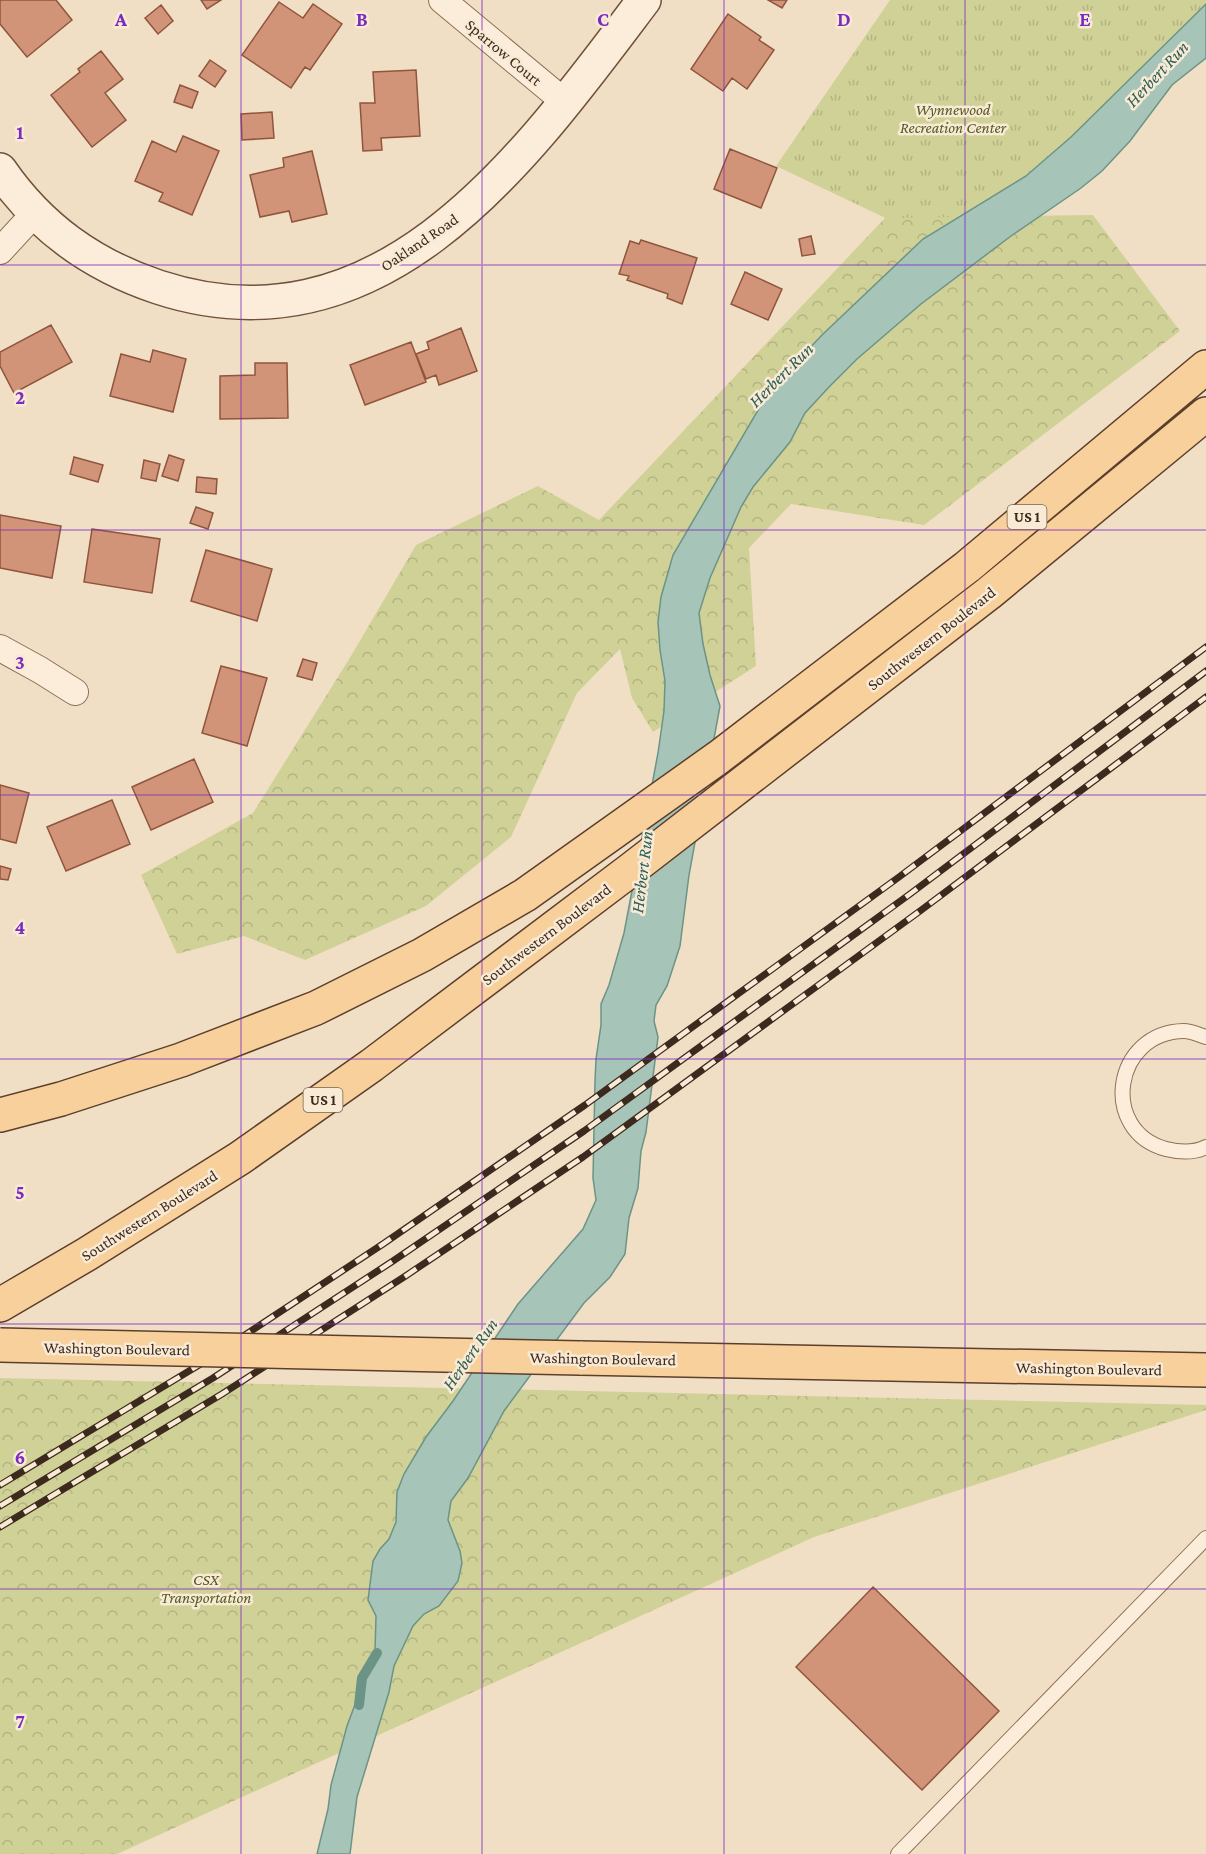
<svg xmlns="http://www.w3.org/2000/svg" width="1206" height="1854" font-family="'Crimson Pro',serif">
<style>
.grass{fill:url(#grass-tufts)}
.forest{fill:url(#forest-crowns)}
.water{fill:#a7c4b9;stroke:#6c9486;stroke-width:1.5}
.lines{fill:none;stroke-linecap:round;stroke-linejoin:round}
.stream{stroke:#6c9486;stroke-width:10}
.building{fill:#d29478;stroke:#8f553d;stroke-width:1.5}
.lane-casing{stroke:#8e7059;stroke-width:16}
.street-casing{stroke:#8e7059;stroke-width:28}
.secondary-casing{stroke:#70513c;stroke-width:36}
.primary-casing{stroke:#5c3e2d;stroke-width:36}
.lane{stroke:#fbedd9;stroke-width:14}
.street{stroke:#fbedd9;stroke-width:26}
.secondary{stroke:#fbedd9;stroke-width:33}
.primary{stroke:#f7d09b;stroke-width:33}
.rail-casing{stroke:#3d2a1e;stroke-width:7}
.rail{stroke:#f8ead5;stroke-width:4.5;stroke-dasharray:14;stroke-linecap:butt}
.primary-bridge-casing{stroke:#5c3e2d;stroke-width:36;stroke-linecap:butt}
.primary-bridge{stroke:#f7d09b;stroke-width:33}
.grid{fill:none;stroke:#7b2cbf;stroke-width:1.5;stroke-opacity:0.55}
.labels{text-anchor:middle;stroke-width:5;stroke-linejoin:round;paint-order:stroke}
.shield{fill:#f8ead5;stroke:#756455;stroke-width:1.5}
.shield-label{font-size:15px;font-weight:bold;fill:#3d2a1e}
.street-label{font-size:16px;fill:#3d2a1e;stroke:#f8ead5}
.park-label{font-size:16px;font-style:italic;fill:#535b23;stroke:#f8ead5}
.water-label{font-size:18px;font-style:italic;fill:#2c5e55;stroke:#f8ead5}
.grid-label{font-size:20px;text-anchor:middle;font-weight:bold;fill:#7b2cbf;stroke:#f8ead5;stroke-width:5;stroke-linejoin:round;paint-order:stroke}
</style>
<defs>
<pattern id="grass-tufts" width="24" height="20" patternUnits="userSpaceOnUse" patternTransform="scale(1.5)"><rect width="24" height="20" fill="#d0d197"/><path d="M3 7l-1-3M5 7V3M7 7l1-3M15 17l-1-3M17 17v-4M19 17l1-3" fill="none" stroke="#b4b482"/></pattern>
<pattern id="forest-crowns" width="20" height="18" patternUnits="userSpaceOnUse" patternTransform="scale(1.5)"><rect width="20" height="18" fill="#d0d197"/><path d="M2 6a3 3 0 1 1 6 0M12 15a3 3 0 1 1 6 0" fill="none" stroke="#b4b482"/></pattern>
</defs>
<rect width="100%" height="100%" fill="#f1dfc5"/>
<path class="grass" d="M 890,0 L 1206,0 L 1206,36 L 978,262 L 776,166 Z"/>
<path class="forest" d="M 1093,215 L 1180,331 L 924,525 L 791,504 L 749,548 L 756,666 L 653,732 L 632,698 L 620,649 L 577,693 L 511,837 L 426,906 L 305,960 L 244,936 L 177,954 L 141,875 L 253,813 L 351,656 L 416,545 L 538,486 L 599,520 L 885,218 Z
M 0,1378 L 1206,1405 L 1206,1410 L 814,1537 L 117,1854 L 0,1854 Z"/>
<path class="water" d="M 1206,4 L 1206,58 L 1172,85 L 1130,141 L 1102,171 L 1081,188 L 1011,236 L 921,304 L 857,359 L 829,387 L 805,413 L 790,442 L 753,487 L 741,507 L 710,578 L 699,613 L 703,644 L 710,675 L 720,706 L 689,875 L 680,946 L 667,986 L 656,1005 L 654,1021 L 658,1037 L 646,1132 L 641,1151 L 638,1188 L 629,1218 L 625,1254 L 610,1277 L 584,1303 L 504,1411 L 468,1478 L 451,1501 L 448,1520 L 460,1551 L 462,1563 L 458,1581 L 439,1606 L 424,1614 L 413,1626 L 394,1666 L 389,1692 L 357,1797 L 350,1854 L 317,1854 L 328,1809 L 331,1785 L 347,1726 L 375,1651 L 376,1616 L 368,1600 L 373,1561 L 380,1549 L 389,1539 L 396,1522 L 397,1492 L 404,1474 L 426,1437 L 453,1401 L 518,1304 L 583,1229 L 596,1200 L 593,1178 L 595,1081 L 596,1059 L 601,1025 L 601,1004 L 609,985 L 624,933 L 658,753 L 664,711 L 665,681 L 660,650 L 658,622 L 661,597 L 673,555 L 764,400 L 786,373 L 822,335 L 923,239 L 1026,176 L 1071,137 Z"/>
<g class="lines">
<path class="stream" d="M 359,1705 L 362,1678 L 377,1653"/>
</g>
<path class="building" d="M 0,0 L 56,0 L 72,20 L 27,57 L 0,24 Z
M 201,0 L 221,0 L 207,9 Z
M 768,0 L 787,0 L 782,8 Z
M 279,2 L 303,18 L 313,4 L 342,24 L 310,70 L 305,67 L 291,88 L 242,55 Z
M 161,5 L 173,21 L 158,34 L 145,18 Z
M 728,14 L 761,37 L 759,40 L 774,50 L 747,89 L 732,78 L 723,91 L 691,69 Z
M 101,51 L 123,79 L 105,93 L 126,120 L 92,147 L 51,95 L 80,72 L 78,69 Z
M 210,60 L 226,71 L 215,87 L 199,76 Z
M 416,70 L 420,136 L 381,138 L 382,150 L 363,151 L 360,103 L 375,103 L 373,72 Z
M 180,85 L 198,92 L 192,108 L 174,102 Z
M 272,112 L 274,138 L 242,140 L 241,114 Z
M 183,136 L 219,151 L 192,215 L 159,201 L 163,193 L 135,181 L 152,141 L 176,152 Z
M 730,149 L 777,168 L 761,208 L 714,189 Z
M 312,151 L 327,214 L 292,222 L 289,211 L 260,217 L 250,175 L 284,167 L 283,158 Z
M 811,236 L 815,254 L 802,256 L 799,239 Z
M 641,240 L 697,258 L 682,304 L 667,298 L 668,294 L 627,280 L 629,276 L 619,274 L 630,241 L 639,244 Z
M 745,272 L 782,289 L 768,320 L 731,304 Z
M 51,325 L 72,362 L 14,393 L 0,366 L 0,352 Z
M 461,328 L 477,371 L 439,385 L 436,375 L 426,379 L 416,354 L 429,349 L 427,342 Z
M 411,342 L 426,382 L 365,405 L 350,365 Z
M 153,350 L 186,359 L 173,412 L 110,396 L 121,354 L 150,362 Z
M 255,363 L 287,363 L 288,418 L 220,419 L 220,376 L 255,375 Z
M 169,455 L 184,460 L 178,481 L 162,476 Z
M 74,457 L 103,465 L 98,482 L 70,474 Z
M 144,460 L 160,464 L 156,481 L 141,478 Z
M 197,477 L 217,479 L 216,494 L 196,492 Z
M 196,507 L 213,513 L 208,529 L 190,523 Z
M 0,515 L 61,526 L 52,578 L 0,568 Z
M 92,529 L 160,539 L 152,593 L 84,582 Z
M 206,550 L 272,569 L 257,621 L 191,601 Z
M 303,659 L 317,663 L 312,680 L 297,676 Z
M 221,666 L 267,678 L 247,746 L 202,733 Z
M 194,759 L 213,802 L 151,830 L 132,787 Z
M 0,785 L 29,793 L 16,843 L 0,839 Z
M 112,800 L 130,844 L 66,871 L 47,827 Z
M 0,866 L 11,869 L 8,880 L 0,879 Z
M 873,1587 L 999,1711 L 922,1790 L 796,1667 Z"/>
<g class="lines">
<g class="lane-casing">
<path id="lane" d="M 1206,1037 C 1199,1035 1191,1031 1184,1031 C 1113,1032 1099,1131 1166,1149 C 1178,1152 1194,1153 1206,1147
M 898,1854 L 1206,1538"/>
</g>
<g class="street-casing">
<path id="street" d="M 442,0 L 566,103
M 0,251 L 34,214
M 0,648 L 40,670 L 75,692"/>
</g>
<g class="secondary-casing">
<path id="secondary" d="M 0,170 C 40,228 92,265 158,287 C 383,361 527,155 644,0"/>
</g>
<g class="primary-casing">
<path id="primary" d="M 0,1115 L 61,1099 L 181,1060 L 316,1008 L 422,955 L 525,895 L 719,757 L 967,567 L 1206,367
M 0,1305 L 87,1254 L 240,1158 L 372,1065 L 629,871 L 989,593 L 1206,414
M 580,1358 L 1206,1370"/>
</g>
<use href="#lane" class="lane"/>
<use href="#street" class="street"/>
<use href="#secondary" class="secondary"/>
<use href="#primary" class="primary"/>
<g class="rail-casing">
<path id="rail" d="M 0,1485 L 204,1362 L 383,1244 L 585,1105 L 899,877 L 1206,647
M 0,1506 L 213,1378 L 393,1261 L 584,1131 L 910,894 L 1206,671
M 0,1527 L 222,1394 L 404,1277 L 583,1157 L 920,911 L 1206,697"/>
</g>
<use href="#rail" class="rail"/>
<g class="primary-bridge-casing">
<path id="primary-bridge" d="M 0,1345 L 580,1358"/>
</g>
<use href="#primary-bridge" class="primary-bridge"/>
</g>
<path class="grid" d="M 241,0 L 241,1854M 482,0 L 482,1854M 724,0 L 724,1854M 965,0 L 965,1854M 0,265 L 1206,265M 0,530 L 1206,530M 0,795 L 1206,795M 0,1059 L 1206,1059M 0,1324 L 1206,1324M 0,1589 L 1206,1589"/>
<g class="labels">
<g class="shield">
<rect x="1007.5" y="505" width="39" height="24" rx="4.5"/>
<rect x="303.5" y="1088" width="39" height="24" rx="4.5"/>
</g>
<g class="shield-label">
<text x="1027" y="522">US 1</text>
<text x="323" y="1105">US 1</text>
</g>
<g class="street-label">
<text transform="translate(504 52) rotate(40)" y="6">Sparrow Court</text>
<text transform="translate(419 242) rotate(-34)" y="6">Oakland Road</text>
<text transform="translate(931 638) rotate(-38)" y="6">Southwestern Boulevard</text>
<text transform="translate(546 934) rotate(-37)" y="6">Southwestern Boulevard</text>
<text transform="translate(149 1215) rotate(-32)" y="6">Southwestern Boulevard</text>
<text transform="translate(117 1348) rotate(1)" y="6">Washington Boulevard</text>
<text transform="translate(603 1358) rotate(1)" y="6">Washington Boulevard</text>
<text transform="translate(1089 1368) rotate(1)" y="6">Washington Boulevard</text>
</g>
<g class="park-label">
<text x="953" y="115">Wynnewood<tspan x="953" dy="18">Recreation Center</tspan></text>
<text x="206" y="1585">CSX<tspan x="206" dy="18">Transportation</tspan></text>
</g>
<g class="water-label">
<text transform="translate(1157 74) rotate(-47)" y="6">Herbert Run</text>
<text transform="translate(781 375) rotate(-45)" y="6">Herbert Run</text>
<text transform="translate(642 872) rotate(-83)" y="6">Herbert Run</text>
<text transform="translate(470 1354) rotate(-55)" y="6">Herbert Run</text>
</g>
</g>
<g class="grid-label">
<text x="121" y="26">A</text>
<text x="362" y="26">B</text>
<text x="603" y="26">C</text>
<text x="844" y="26">D</text>
<text x="1085" y="26">E</text>
<text x="20" y="139">1</text>
<text x="20" y="404">2</text>
<text x="20" y="669">3</text>
<text x="20" y="934">4</text>
<text x="20" y="1199">5</text>
<text x="20" y="1464">6</text>
<text x="20" y="1728">7</text>
</g>
</svg>
